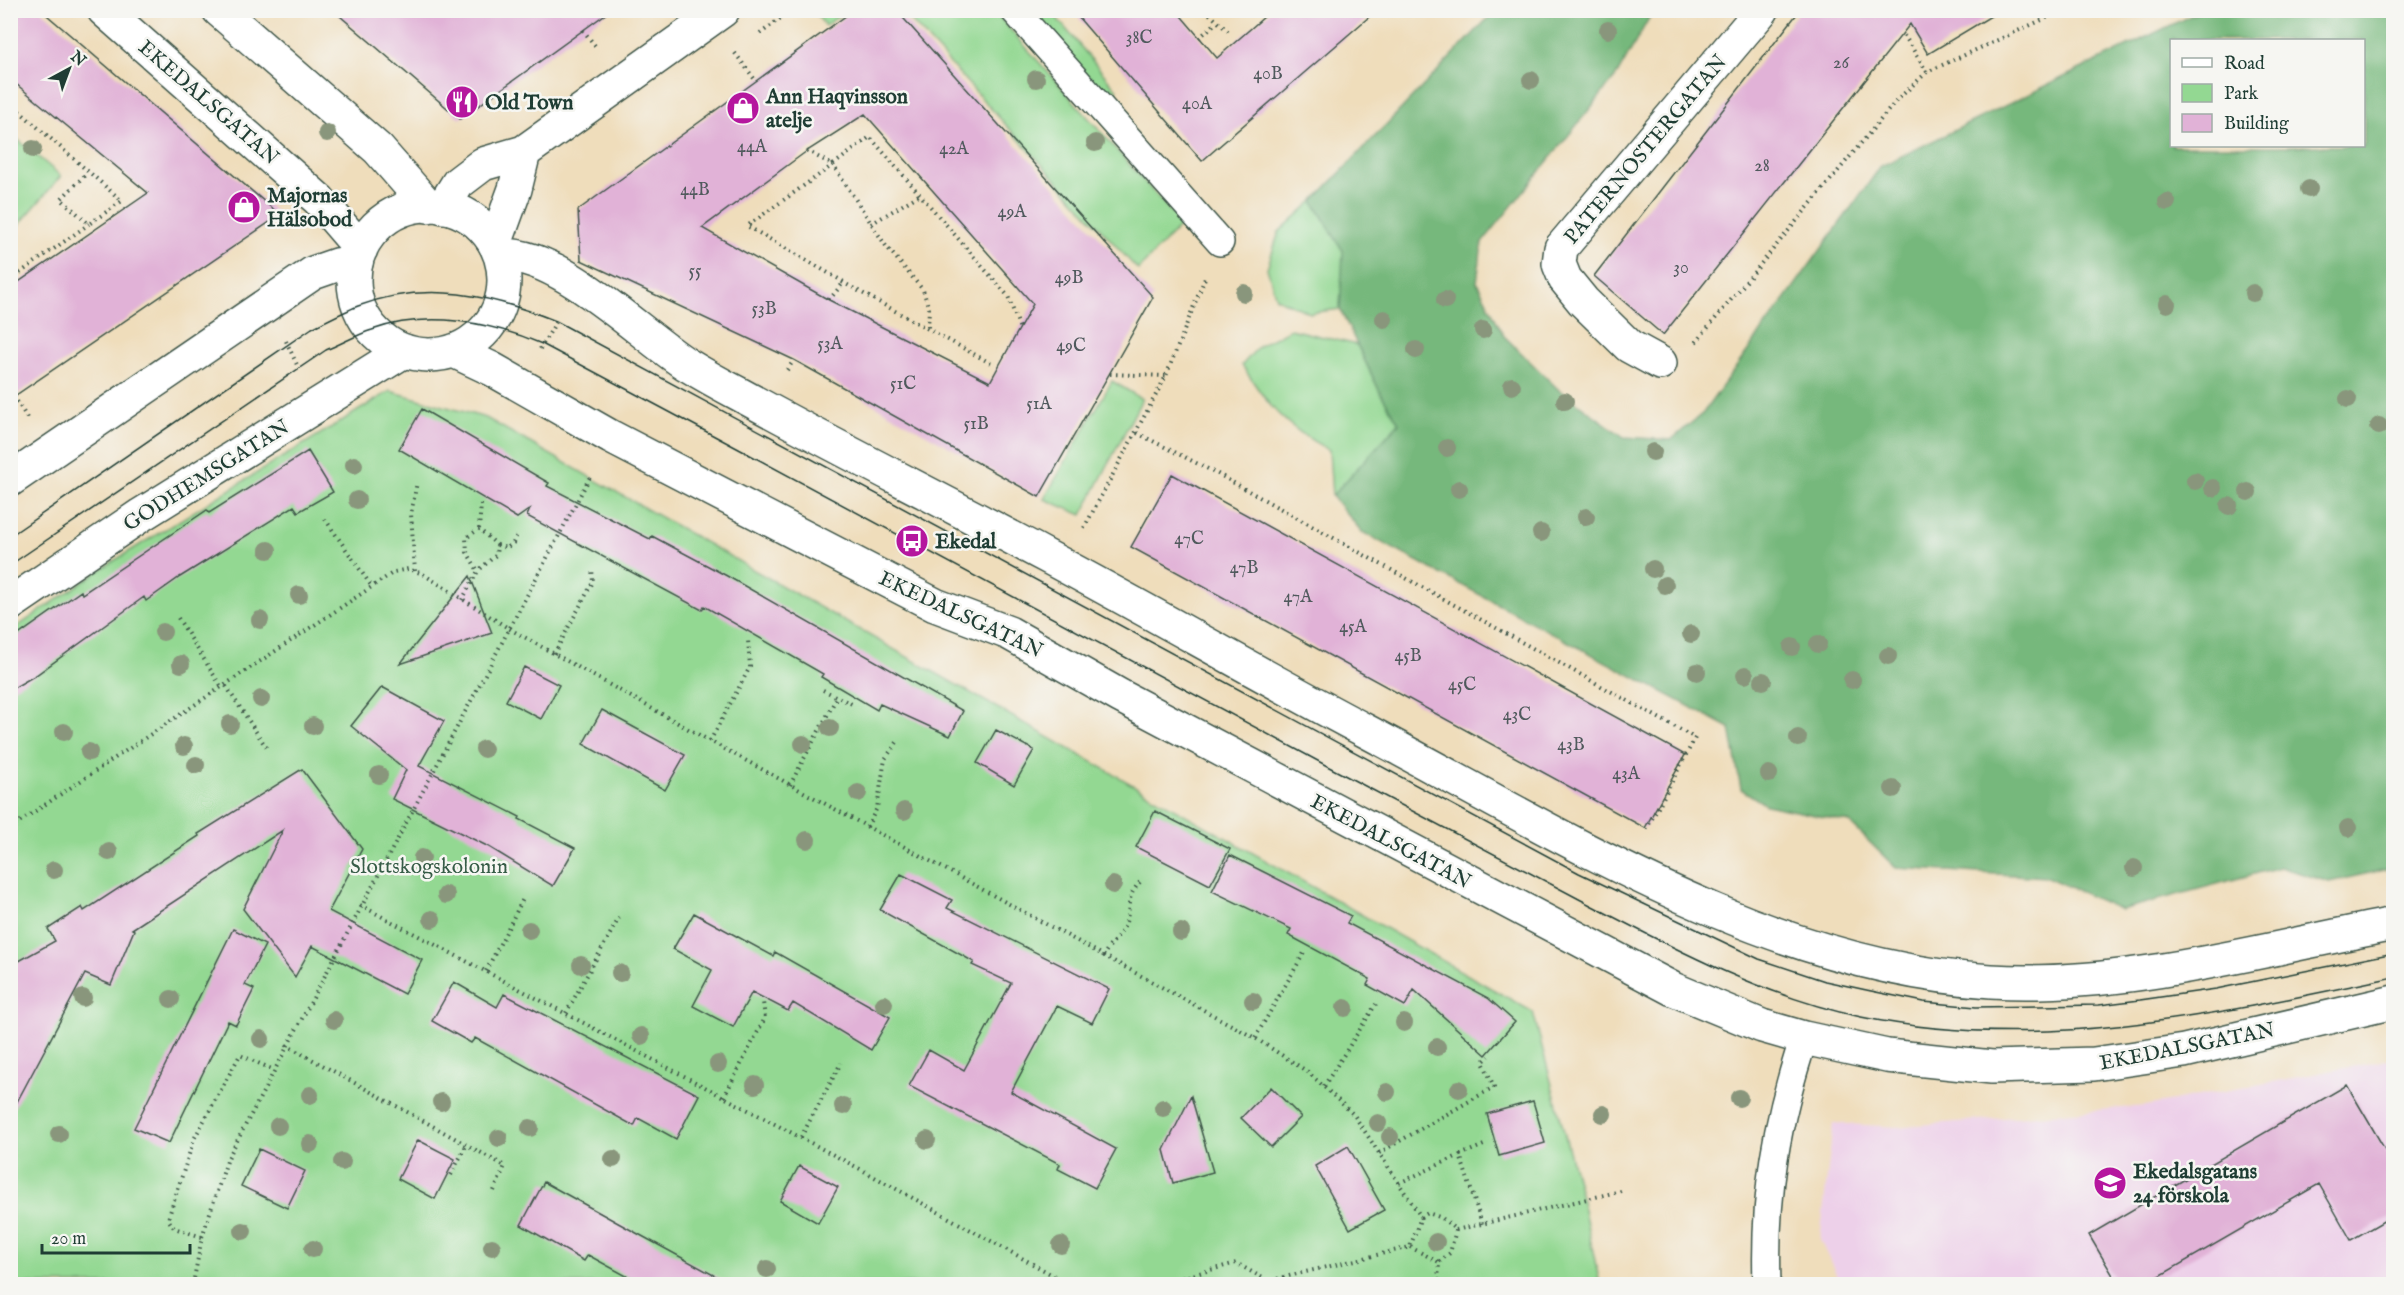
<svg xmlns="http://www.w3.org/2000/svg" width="2404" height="1295" font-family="'IM FELL English',serif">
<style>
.built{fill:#edd0e9}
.green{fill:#93d892;stroke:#598a63;stroke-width:1.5}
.forest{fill:#76b87c;stroke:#4a7a58;stroke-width:1.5;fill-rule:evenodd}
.building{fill:#e1b2d7;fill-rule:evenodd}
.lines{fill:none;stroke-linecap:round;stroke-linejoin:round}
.service-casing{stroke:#3e5548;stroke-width:30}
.minor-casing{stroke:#3e5548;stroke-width:36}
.tertiary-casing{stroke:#3e5548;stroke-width:36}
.path{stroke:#3e5548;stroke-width:4;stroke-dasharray:1.5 4.5;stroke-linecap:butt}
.service{stroke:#fff;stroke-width:27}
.minor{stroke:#fff;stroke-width:33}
.tertiary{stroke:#fff;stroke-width:33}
.tram{stroke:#1f3d34;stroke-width:1.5}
.tree{fill:#89967b}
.labels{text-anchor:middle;stroke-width:5;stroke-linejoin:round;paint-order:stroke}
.number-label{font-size:18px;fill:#505a5d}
.poi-label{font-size:21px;font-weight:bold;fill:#1f3d34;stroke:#f6f6f2;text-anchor:start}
.street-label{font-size:21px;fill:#1f3d34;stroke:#f6f6f2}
.park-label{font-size:21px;fill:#365c47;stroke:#f6f6f2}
</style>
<rect width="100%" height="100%" fill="#f6f6f2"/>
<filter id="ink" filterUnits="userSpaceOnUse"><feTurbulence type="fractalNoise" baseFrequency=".0167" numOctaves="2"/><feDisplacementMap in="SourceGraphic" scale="12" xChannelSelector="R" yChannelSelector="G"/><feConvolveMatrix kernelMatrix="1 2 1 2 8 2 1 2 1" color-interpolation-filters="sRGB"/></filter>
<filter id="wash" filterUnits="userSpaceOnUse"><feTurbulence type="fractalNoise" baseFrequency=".008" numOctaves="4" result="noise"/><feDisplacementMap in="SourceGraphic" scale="24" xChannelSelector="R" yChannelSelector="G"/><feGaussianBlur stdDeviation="1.35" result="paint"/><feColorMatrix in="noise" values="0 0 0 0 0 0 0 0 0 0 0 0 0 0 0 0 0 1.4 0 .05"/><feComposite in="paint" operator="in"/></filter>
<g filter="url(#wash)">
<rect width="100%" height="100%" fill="#efddbb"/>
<path class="built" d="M 2393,1059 L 2391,1284 L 1841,1284 L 1820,1240 L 1833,1123 L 1896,1127 L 2146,1106 Z"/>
<path class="green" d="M 814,11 L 846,11 L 825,26 Z
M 902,11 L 994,11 L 1182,224 L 1138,270 Z
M 1023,11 L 1051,11 L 1117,90 L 1106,97 Z
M 11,134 L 61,176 L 11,234 Z
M 1313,201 L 1344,251 L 1340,309 L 1310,313 L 1276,298 L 1267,268 L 1279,232 Z
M 1290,329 L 1357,345 L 1381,394 L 1399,423 L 1332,496 L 1329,450 C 1285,427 1268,406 1242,365 L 1259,346 Z
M 1112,381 L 1142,399 L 1082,515 L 1044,499 Z
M 390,391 L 486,418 L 1533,1012 L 1582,1201 L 1600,1284 L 11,1284 L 11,631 L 112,562 Z"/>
<path class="forest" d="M 1495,11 L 1653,11 L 1617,75 L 1482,243 L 1477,282 L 1504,336 L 1558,389 L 1624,437 L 1671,440 L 1703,413 L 1881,166 L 2200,11 L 2393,11 L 2393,868 L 2329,882 L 2280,867 L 2121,910 L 2047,877 L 1896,868 L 1849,822 L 1766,805 L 1741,789 L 1730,728 L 1362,532 L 1332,496 L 1399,423 L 1381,394 L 1340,309 L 1343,251 L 1313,201 ZM 2172,40 L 2364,40 L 2364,146 L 2172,146 Z"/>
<g id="blocks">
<path class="building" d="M 10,10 L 41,10 L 280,215 L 10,399 L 10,288 L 148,193 L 10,79 Z
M 333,10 L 611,10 L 460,119 Z
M 854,10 L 896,10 L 1153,297 L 1039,497 L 794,360 L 581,260 L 578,210 ZM 865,114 L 1033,304 L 990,382 L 829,300 L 702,228 L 807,151 Z
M 1072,10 L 1176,10 L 1217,58 L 1272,10 L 1377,10 L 1202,161 Z
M 1800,10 L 2001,10 L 1928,54 L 1910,24 L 1663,335 L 1594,276 Z
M 422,409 L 549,483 L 547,486 L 650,539 L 652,536 L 727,576 L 963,711 L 950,736 L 880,704 L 877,710 L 821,677 L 823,674 L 704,606 L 702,610 L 527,516 L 530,509 L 517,518 L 399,449 Z
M 308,451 L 333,492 L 298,512 L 294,506 L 180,577 L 146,601 L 144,597 L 36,675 L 10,690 L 10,641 L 81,591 L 82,594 L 207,510 L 209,513 Z
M 1172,474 L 1685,755 L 1645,828 L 1131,547 Z
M 470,576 L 492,633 L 400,664 Z
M 524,667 L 559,685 L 541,719 L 506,701 Z
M 382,687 L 444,721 L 419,766 L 520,817 L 519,819 L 575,848 L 553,886 L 489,847 L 392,799 L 406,770 L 351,726 Z
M 602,710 L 685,755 L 665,790 L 583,744 Z
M 996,730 L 1034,750 L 1014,785 L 977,763 Z
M 302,769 L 362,849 L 329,911 L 422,960 L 404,994 L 312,946 L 295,977 L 243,909 L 283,830 L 132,929 L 134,930 L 111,985 L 85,974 L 10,1115 L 10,966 L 55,941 L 48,929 L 82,907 L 84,911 L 199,836 L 198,834 Z
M 1155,811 L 1230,849 L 1210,885 L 1136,847 Z
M 1230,855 L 1351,916 L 1347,923 L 1488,998 L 1515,1022 L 1486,1055 L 1414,990 L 1405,1006 L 1367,985 L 1370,979 L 1288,935 L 1291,929 L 1212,891 Z
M 901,874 L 952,900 L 947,908 L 1109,989 L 1092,1023 L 1057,1006 L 1011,1092 L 1116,1149 L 1095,1188 L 1058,1169 L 1060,1164 L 909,1086 L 929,1050 L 964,1070 L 1011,983 L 972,965 L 974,962 L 880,910 Z
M 694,913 L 773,956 L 775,952 L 890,1017 L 871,1050 L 793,1003 L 788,1011 L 752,992 L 733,1027 L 693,1006 L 712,970 L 673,949 Z
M 233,929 L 265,945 L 245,985 L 254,989 L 236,1025 L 228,1021 L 169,1143 L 134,1128 Z
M 454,982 L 497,1007 L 504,994 L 699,1095 L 676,1139 L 638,1118 L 634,1126 L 475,1038 L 471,1043 L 432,1021 Z
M 2347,1085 L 2394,1165 L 2394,1215 L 2351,1240 L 2319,1184 L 2146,1284 L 2118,1284 L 2089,1235 Z
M 1271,1087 L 1301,1117 L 1271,1147 L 1241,1118 Z
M 1191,1096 L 1213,1172 L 1173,1183 L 1164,1150 Z
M 1533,1101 L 1545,1143 L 1499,1156 L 1487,1114 Z
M 418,1140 L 455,1159 L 435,1199 L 398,1179 Z
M 1348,1146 L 1384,1210 L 1350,1229 L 1315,1166 Z
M 259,1149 L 305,1171 L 287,1208 L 241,1186 Z
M 799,1166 L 838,1187 L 818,1223 L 780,1201 Z
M 544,1182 L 620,1224 L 730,1284 L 641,1284 L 588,1255 L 584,1261 L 521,1225 Z"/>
</g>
</g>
<g filter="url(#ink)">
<use href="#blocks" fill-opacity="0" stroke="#3e5548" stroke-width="1.5"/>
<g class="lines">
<g class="service-casing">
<path id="service" d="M 1014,10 L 1220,242
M 1767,1284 C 1764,1195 1776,1122 1804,1038"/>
</g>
<g class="minor-casing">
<path id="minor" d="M 443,207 L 458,183 L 483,164 L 524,152 L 723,10
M 495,244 L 515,189 L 524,152
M 1660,363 L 1629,346 L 1583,301 L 1565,279 L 1559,264 L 1561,248 L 1762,10
M 10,480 L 313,273 L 336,265 L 356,262
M 10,604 L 141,515 L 404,351"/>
</g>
<g class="tertiary-casing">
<path id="tertiary" d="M 104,10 L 319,200 L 361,249
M 219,10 L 378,149 L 428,206
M354 280a75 75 0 1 1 150 0a75 75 0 1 1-150 0Z
M 500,255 C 559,252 637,332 686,364 C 704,375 722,385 741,395 C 841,450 944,501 1046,556 C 1153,613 1258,674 1366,731 C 1561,834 1766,967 1991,981 C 2124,989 2264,949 2394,924
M 454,351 L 492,369 L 611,437 L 935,605 L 1009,633 L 1120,696 L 1673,989 L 1762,1026 L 1804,1038 L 1887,1056 L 1992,1067 L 2094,1064 L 2184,1051 L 2394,1002"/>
</g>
<path class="path" d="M 1205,10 L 1228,31
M 583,30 L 596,47
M 760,34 L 791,10
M 1904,35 L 1927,72
M 1199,38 L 1217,22
M 735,53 L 756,81
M 10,103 L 122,201 L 89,224 L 61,199 L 87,173
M 807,151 L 833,165 L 870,137 L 1008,296 L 1020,329
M 871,224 L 919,195
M 10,280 L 89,224
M 842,282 L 994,365
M 829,300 L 844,282 L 747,226 L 833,165 L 886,246 L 923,290 L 929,309 L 928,328
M 286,341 L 298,367
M 1696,342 L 1897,100 L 1927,72 L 2064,10
M 540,349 L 556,322
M 787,370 L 794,360
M 1110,374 L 1166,376
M 14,396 L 27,418
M 1137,433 L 1216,473 L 1695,738 L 1645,832
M 325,519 L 372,587
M 1084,528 L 1166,376 L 1205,278
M 479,529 L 481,504
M 497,545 L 506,548 L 513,543 L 518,533
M 415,571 L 411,514 L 417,482
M 462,600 L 478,571 L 467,552 L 466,538 L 479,529 L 497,545 L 496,555 L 478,571
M 178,618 L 222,688
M 554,654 L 593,582 L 592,568
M 226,686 L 268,750
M 823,690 L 852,704
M 710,741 L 750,667 L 748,640
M 790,785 L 837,697
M 867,827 L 877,808 L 885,759 L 898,741
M 10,828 L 394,572 L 408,569 L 423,574 L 508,628 L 710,741 L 1255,1038 L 1308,1072 L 1354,1115 L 1421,1217 L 1428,1213 L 1442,1218 L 1456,1230 L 1450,1253 L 1439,1262 L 1438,1284
M 360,905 L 862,1170 L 1069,1284
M 1103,957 C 1108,945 1120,937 1125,925 C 1132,906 1124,899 1141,881
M 486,971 L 524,897
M 566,1013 L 619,918
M 1255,1038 L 1304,953
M 286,1045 L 505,1166 L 494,1191
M 1324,1086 L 1376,1004
M 724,1097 L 765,1018 L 763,1002
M 801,1137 L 841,1063
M 1379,1153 L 1494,1087 L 1483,1062 L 1489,1056
M 1460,1155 L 1484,1145
M 451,1175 L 467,1144
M 1399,1183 L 1460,1155 L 1482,1224
M 1456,1230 L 1621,1191
M 202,1237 L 174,1228 L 168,1219 L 194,1139 L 240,1055 L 274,1070
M 1410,1247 L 1439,1262
M 193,1284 L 202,1237 L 228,1158 L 591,475
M 1159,1284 L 1236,1263 L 1268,1281 L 1410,1247 L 1421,1217"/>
<use href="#service" class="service"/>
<use href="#minor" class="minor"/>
<use href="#tertiary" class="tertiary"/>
<path class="tram" d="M 10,536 L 312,328 C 328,320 343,312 358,306 C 427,280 491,295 556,321 L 1579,873 L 1759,959 L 1825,981 L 1871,991 L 1924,1002 L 1976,1007 L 2099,1005 L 2140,1000 L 2216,989 L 2394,953
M 10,565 L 326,350 C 341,344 356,335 372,330 C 428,310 490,322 542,344 C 805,484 1068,625 1329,767 C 1413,812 1497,856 1581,900 C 1669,946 1762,996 1861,1017 C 2039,1054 2219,1014 2394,977"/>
</g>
<g class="tree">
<circle cx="1608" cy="30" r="9"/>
<circle cx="1036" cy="79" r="9"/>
<circle cx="1531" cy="80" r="9"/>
<circle cx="327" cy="133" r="9"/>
<circle cx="1095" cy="143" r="9"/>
<circle cx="33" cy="149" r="9"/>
<circle cx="2309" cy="189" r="9"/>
<circle cx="2167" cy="202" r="9"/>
<circle cx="1244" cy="293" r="9"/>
<circle cx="2253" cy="293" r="9"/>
<circle cx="1445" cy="300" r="9"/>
<circle cx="2167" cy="304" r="9"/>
<circle cx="1384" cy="319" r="9"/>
<circle cx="1483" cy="330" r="9"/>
<circle cx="1416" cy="350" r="9"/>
<circle cx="1512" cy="386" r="9"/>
<circle cx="2348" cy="399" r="9"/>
<circle cx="1565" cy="401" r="9"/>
<circle cx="2379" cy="426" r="9"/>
<circle cx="1447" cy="448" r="9"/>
<circle cx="1653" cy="452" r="9"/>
<circle cx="354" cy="465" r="9"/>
<circle cx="2195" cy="481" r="9"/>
<circle cx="2213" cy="488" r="9"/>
<circle cx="1459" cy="489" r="9"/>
<circle cx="2248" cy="492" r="9"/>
<circle cx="357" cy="500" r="9"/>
<circle cx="2229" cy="506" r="9"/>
<circle cx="1586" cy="517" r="9"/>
<circle cx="1541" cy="533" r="9"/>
<circle cx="268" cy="550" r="9"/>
<circle cx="1653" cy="569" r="9"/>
<circle cx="1665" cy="585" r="9"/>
<circle cx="299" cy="595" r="9"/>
<circle cx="260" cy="620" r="9"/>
<circle cx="163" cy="632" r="9"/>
<circle cx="1691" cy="634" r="9"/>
<circle cx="1818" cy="644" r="9"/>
<circle cx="1792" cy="647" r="9"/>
<circle cx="1888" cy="656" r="9"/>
<circle cx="181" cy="664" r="9"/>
<circle cx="1697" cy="672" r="9"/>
<circle cx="1745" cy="675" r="9"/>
<circle cx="1852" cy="680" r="9"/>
<circle cx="1763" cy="681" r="9"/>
<circle cx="261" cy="699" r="9"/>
<circle cx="230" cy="724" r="9"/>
<circle cx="313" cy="726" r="9"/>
<circle cx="830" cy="728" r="9"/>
<circle cx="64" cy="732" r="9"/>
<circle cx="1798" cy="738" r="9"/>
<circle cx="803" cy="744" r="9"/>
<circle cx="184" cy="746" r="9"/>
<circle cx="484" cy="749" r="9"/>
<circle cx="89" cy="752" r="9"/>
<circle cx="196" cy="765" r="9"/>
<circle cx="1769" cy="774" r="9"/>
<circle cx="379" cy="775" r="9"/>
<circle cx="1893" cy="789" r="9"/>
<circle cx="858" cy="793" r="9"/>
<circle cx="904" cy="811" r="9"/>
<circle cx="2348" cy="828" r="9"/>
<circle cx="807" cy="840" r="9"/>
<circle cx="109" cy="852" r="9"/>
<circle cx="422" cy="858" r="9"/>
<circle cx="2134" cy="868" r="9"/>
<circle cx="54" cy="870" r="9"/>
<circle cx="1113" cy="885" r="9"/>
<circle cx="446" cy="895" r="9"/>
<circle cx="432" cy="919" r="9"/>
<circle cx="529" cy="930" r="9"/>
<circle cx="1181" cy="932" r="9"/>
<circle cx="581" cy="965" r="9"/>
<circle cx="620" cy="973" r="9"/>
<circle cx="83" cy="998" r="9"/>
<circle cx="171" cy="999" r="9"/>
<circle cx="1253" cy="1001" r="9"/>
<circle cx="884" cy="1004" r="9"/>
<circle cx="1345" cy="1008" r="9"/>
<circle cx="334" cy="1020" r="9"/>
<circle cx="1404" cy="1023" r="9"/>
<circle cx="641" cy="1036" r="9"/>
<circle cx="261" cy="1039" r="9"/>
<circle cx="1437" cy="1047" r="9"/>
<circle cx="718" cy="1064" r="9"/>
<circle cx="755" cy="1085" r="9"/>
<circle cx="1459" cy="1089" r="9"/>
<circle cx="1387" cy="1092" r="9"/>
<circle cx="310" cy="1095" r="9"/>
<circle cx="1739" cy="1098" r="9"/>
<circle cx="441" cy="1102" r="9"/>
<circle cx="843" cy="1106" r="9"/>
<circle cx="1163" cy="1108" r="9"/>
<circle cx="1603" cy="1114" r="9"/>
<circle cx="1378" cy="1123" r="9"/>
<circle cx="278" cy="1126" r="9"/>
<circle cx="530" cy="1128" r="9"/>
<circle cx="59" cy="1134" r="9"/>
<circle cx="1390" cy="1137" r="9"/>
<circle cx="499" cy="1138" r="9"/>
<circle cx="927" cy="1140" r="9"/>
<circle cx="310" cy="1144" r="9"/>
<circle cx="613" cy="1159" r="9"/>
<circle cx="342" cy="1162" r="9"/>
<circle cx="243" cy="1231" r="9"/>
<circle cx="1436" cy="1242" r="9"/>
<circle cx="1061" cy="1245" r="9"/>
<circle cx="492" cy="1247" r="9"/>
<circle cx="313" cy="1249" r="9"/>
<circle cx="767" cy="1269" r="9"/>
</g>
</g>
<defs>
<g id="restaurant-disc" transform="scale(1.725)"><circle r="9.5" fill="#b5179e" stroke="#f6f6f2"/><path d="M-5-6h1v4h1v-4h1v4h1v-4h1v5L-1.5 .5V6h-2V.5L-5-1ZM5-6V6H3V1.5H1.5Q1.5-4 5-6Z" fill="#fff"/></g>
<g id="shop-disc" transform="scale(1.725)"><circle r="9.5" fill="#b5179e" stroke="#f6f6f2"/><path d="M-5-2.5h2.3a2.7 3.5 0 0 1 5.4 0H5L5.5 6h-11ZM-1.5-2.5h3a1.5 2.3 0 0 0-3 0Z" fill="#fff"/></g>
<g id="bus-disc" transform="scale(1.725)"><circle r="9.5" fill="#b5179e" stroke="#f6f6f2"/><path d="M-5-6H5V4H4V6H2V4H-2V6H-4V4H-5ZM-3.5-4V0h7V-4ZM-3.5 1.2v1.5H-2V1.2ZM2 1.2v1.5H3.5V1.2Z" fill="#fff"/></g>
<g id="school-disc" transform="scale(1.725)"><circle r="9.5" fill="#b5179e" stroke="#f6f6f2"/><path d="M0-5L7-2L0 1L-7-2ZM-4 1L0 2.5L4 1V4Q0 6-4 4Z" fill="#fff"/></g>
</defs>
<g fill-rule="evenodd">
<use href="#restaurant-disc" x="462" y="102"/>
<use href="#shop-disc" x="743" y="108"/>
<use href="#shop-disc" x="244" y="207"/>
<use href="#bus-disc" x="912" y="541"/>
<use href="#school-disc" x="2110" y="1183"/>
</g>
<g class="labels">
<g class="number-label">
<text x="1139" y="43">38C</text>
<text x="1841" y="68">26</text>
<text x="1268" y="79">40B</text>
<text x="1197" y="109">40A</text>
<text x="752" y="152">44A</text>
<text x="954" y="154">42A</text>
<text x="1762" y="171">28</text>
<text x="695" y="195">44B</text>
<text x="1012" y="217">49A</text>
<text x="1681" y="273">30</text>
<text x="695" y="276">55</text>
<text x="1069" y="283">49B</text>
<text x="764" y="314">53B</text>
<text x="830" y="349">53A</text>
<text x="1071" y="351">49C</text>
<text x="903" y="389">51C</text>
<text x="1039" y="409">51A</text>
<text x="976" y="429">51B</text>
<text x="1189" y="544">47C</text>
<text x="1244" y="573">47B</text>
<text x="1298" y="602">47A</text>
<text x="1353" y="632">45A</text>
<text x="1408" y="661">45B</text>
<text x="1462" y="690">45C</text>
<text x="1517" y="720">43C</text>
<text x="1571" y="750">43B</text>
<text x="1626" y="779">43A</text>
</g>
<g class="poi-label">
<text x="766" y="103">Ann Haqvinsson<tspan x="766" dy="24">atelje</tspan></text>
<text x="485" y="109">Old Town</text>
<text x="267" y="202">Majornas<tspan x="267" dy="24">Hälsobod</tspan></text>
<text x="935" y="548">Ekedal</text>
<text x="2133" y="1178">Ekedalsgatans<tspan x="2133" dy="24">24 förskola</tspan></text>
</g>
<g class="street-label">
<text transform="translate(209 102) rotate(41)" y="7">EKEDALSGATAN</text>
<text transform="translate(1645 149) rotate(-50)" y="7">PATERNOSTERGATAN</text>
<text transform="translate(206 475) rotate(-32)" y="7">GODHEMSGATAN</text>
<text transform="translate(961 614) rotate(25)" y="7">EKEDALSGATAN</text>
<text transform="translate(1391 841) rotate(28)" y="7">EKEDALSGATAN</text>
<text transform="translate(2187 1046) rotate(-11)" y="7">EKEDALSGATAN</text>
</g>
<g class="park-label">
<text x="429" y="873">Slottskogskolonin</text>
</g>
</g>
<rect width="2404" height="1295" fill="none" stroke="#f6f6f2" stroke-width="36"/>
<rect x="2170" y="39" width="195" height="108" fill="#f6f6f2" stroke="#a0aca6" stroke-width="1.5"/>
<rect x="2182" y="58" width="30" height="9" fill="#ffffff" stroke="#a0aca6" stroke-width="1.5"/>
<text x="2224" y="69" font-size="18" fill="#1f3d34">Road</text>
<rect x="2182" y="84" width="30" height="18" fill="#93d892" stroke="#a0aca6" stroke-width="1.5"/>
<text x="2224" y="99" font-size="18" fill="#1f3d34">Park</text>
<rect x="2182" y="114" width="30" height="18" fill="#e1b2d7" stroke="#a0aca6" stroke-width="1.5"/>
<text x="2224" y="129" font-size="18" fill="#1f3d34">Building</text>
<g transform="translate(69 69) rotate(41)" stroke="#f6f6f2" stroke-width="4.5" paint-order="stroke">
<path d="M0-4.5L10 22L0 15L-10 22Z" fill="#1f3d34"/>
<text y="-9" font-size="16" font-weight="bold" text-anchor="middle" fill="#1f3d34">N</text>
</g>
<path d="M42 1244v9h148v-9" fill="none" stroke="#1f3d34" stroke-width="3"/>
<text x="51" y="1244" font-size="18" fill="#1f3d34" stroke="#f6f6f2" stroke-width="4.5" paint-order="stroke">20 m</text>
</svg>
